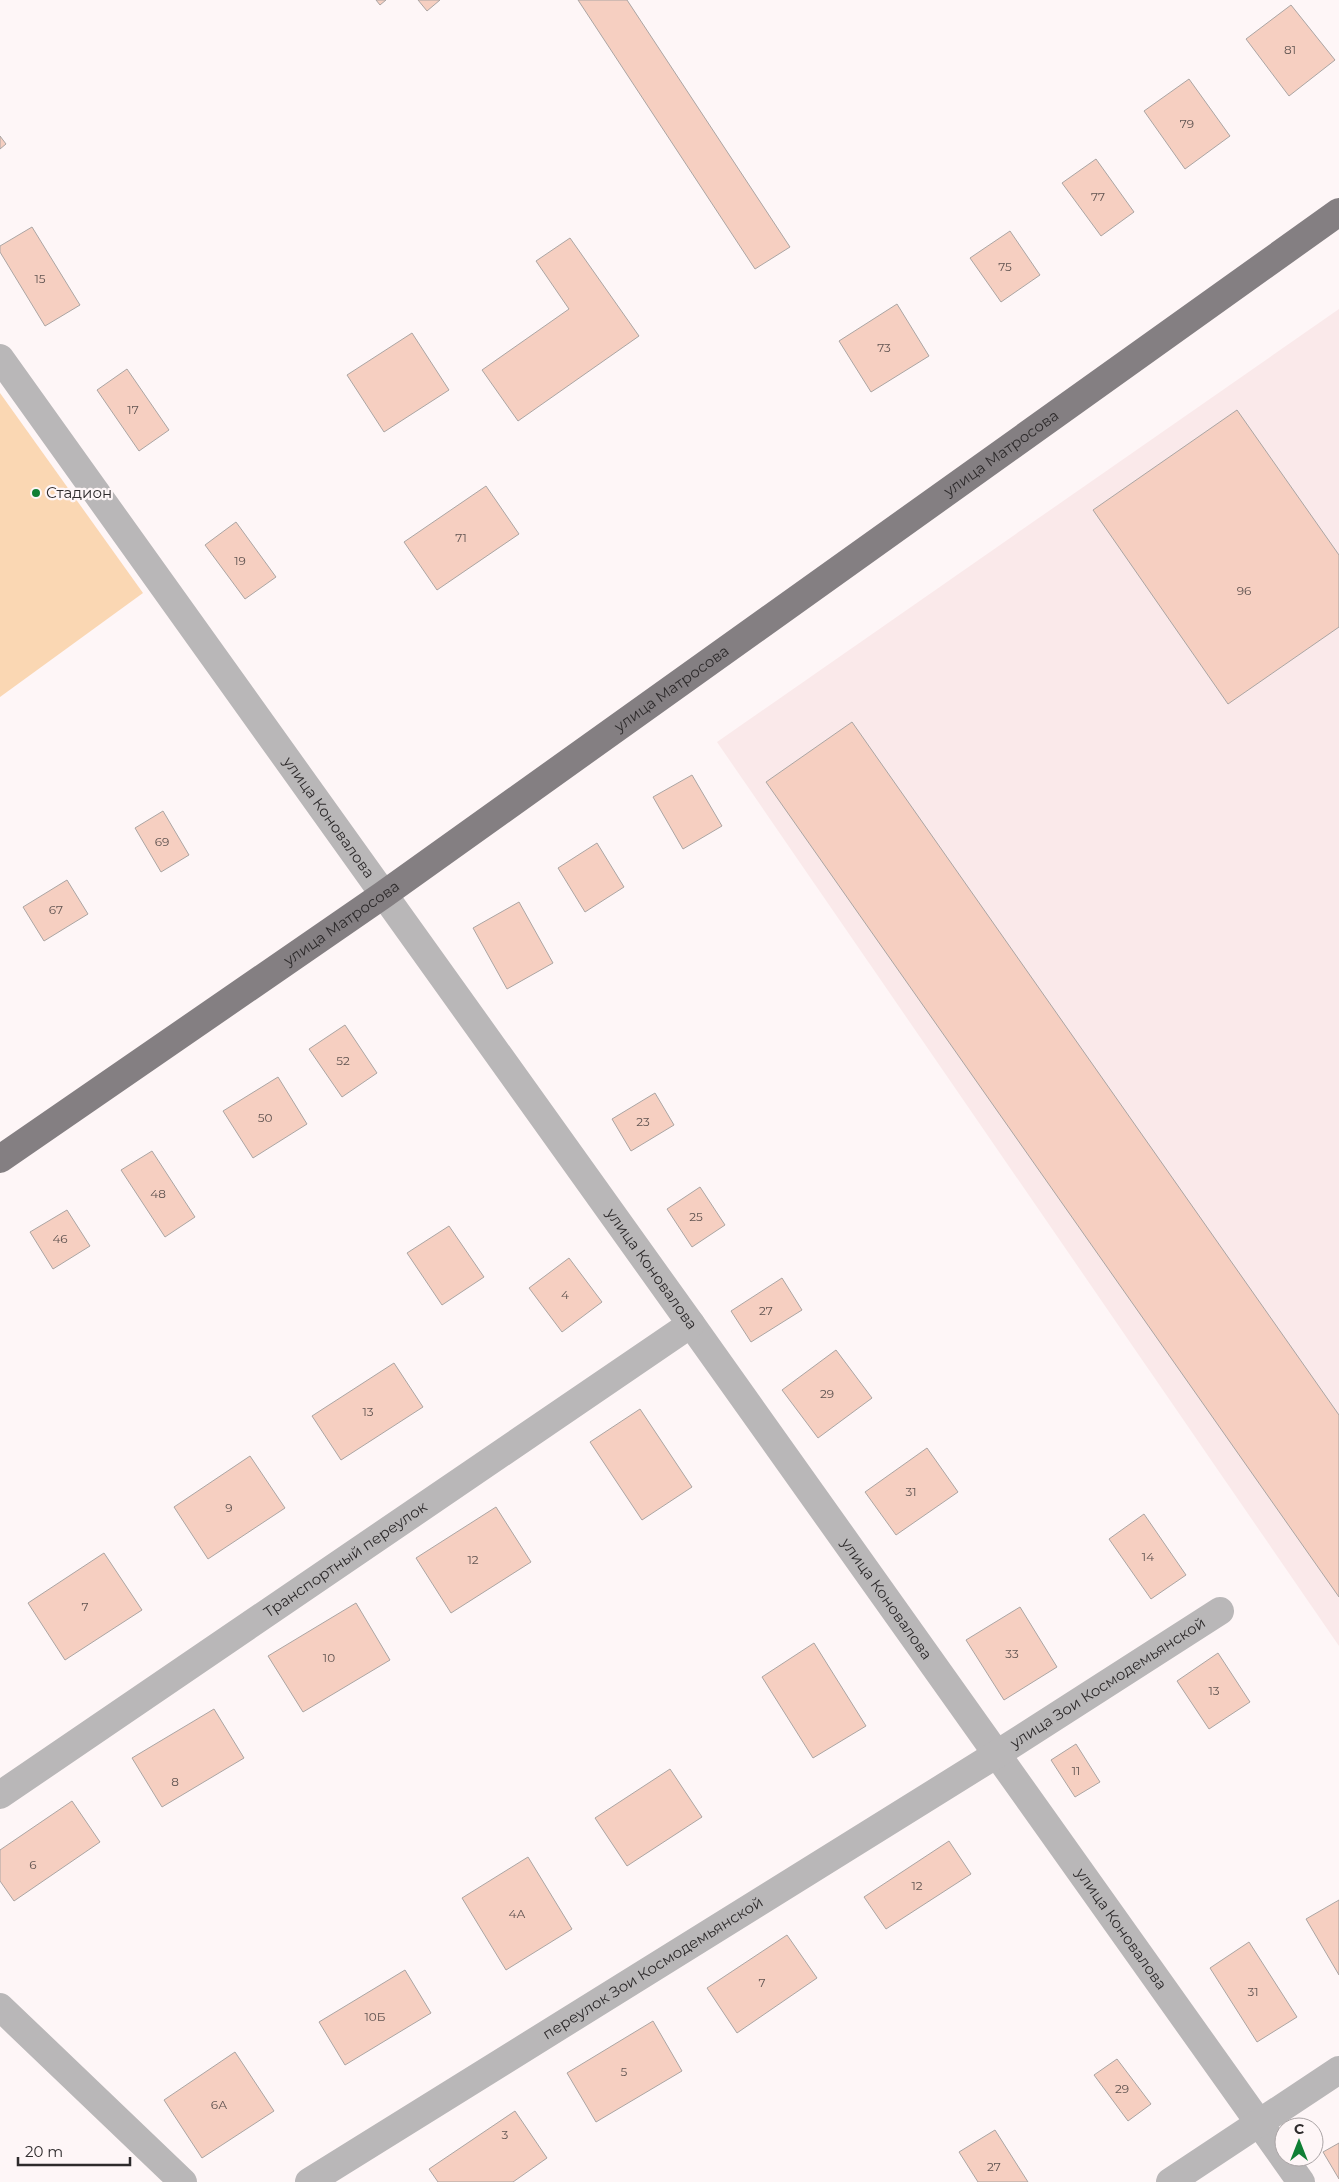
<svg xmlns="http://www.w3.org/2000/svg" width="1339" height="2182" font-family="Montserrat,sans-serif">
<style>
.built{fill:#fae9ea}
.green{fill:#fad7b3}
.building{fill:#f6cfc1;stroke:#aba5a3}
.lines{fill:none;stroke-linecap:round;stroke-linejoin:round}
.minor{stroke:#b9b7b8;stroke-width:28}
.major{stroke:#847f82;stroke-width:28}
.poi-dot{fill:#107f35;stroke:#fef6f7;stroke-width:2}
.labels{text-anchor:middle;stroke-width:4.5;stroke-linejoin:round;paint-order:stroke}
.number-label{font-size:12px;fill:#605451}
.street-label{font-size:15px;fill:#2e2b2c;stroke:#fef6f7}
.poi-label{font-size:15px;fill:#2e2b2c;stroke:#fef6f7;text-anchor:start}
</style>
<rect width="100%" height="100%" fill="#fef6f7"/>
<path class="built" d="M 1339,309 L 1339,1646 L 717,742 Z"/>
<path class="green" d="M 0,393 L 143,593 L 0,697 Z"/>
<path class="building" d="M 376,0 L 386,0 L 380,5 Z
M 418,0 L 440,0 L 427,11 Z
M 578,0 L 627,0 L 790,247 L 755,269 Z
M 1291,5 L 1335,60 L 1289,96 L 1246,39 Z
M 1189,79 L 1230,136 L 1185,169 L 1144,111 Z
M 0,136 L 6,144 L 0,149 Z
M 1096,159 L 1134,212 L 1101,236 L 1062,183 Z
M 32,227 L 80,305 L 45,326 L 0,252 L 0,246 Z
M 1010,231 L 1040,275 L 1001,302 L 970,258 Z
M 570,238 L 639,336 L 518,421 L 482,370 L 569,309 L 536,261 Z
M 897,304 L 929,356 L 871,392 L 839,341 Z
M 412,333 L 449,390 L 384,432 L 347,375 Z
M 127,369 L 169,430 L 139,451 L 97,390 Z
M 1237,410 L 1339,555 L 1339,627 L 1228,704 L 1093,510 Z
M 486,486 L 519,534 L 437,590 L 404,542 Z
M 236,522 L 276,577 L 245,599 L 205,545 Z
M 852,722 L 1339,1415 L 1339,1597 L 766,782 Z
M 692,775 L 722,826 L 683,849 L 653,797 Z
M 163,811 L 189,855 L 161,872 L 135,828 Z
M 597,843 L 624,887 L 585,912 L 558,868 Z
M 67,880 L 88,914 L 44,941 L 23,907 Z
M 519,902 L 553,963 L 507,989 L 473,928 Z
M 345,1025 L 377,1073 L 342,1097 L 309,1049 Z
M 278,1077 L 307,1124 L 253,1158 L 223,1111 Z
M 655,1093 L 674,1125 L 631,1151 L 612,1119 Z
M 152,1151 L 195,1217 L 165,1237 L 121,1170 Z
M 700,1187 L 725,1225 L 692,1247 L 667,1209 Z
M 67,1210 L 90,1246 L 53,1269 L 30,1232 Z
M 449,1226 L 484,1277 L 442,1305 L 407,1253 Z
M 569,1258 L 602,1302 L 562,1332 L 529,1288 Z
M 782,1278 L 802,1310 L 751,1342 L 731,1311 Z
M 836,1350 L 872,1398 L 818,1438 L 782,1390 Z
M 394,1363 L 423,1407 L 341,1460 L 312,1416 Z
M 640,1409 L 692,1487 L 642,1520 L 590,1442 Z
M 927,1448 L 958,1492 L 896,1535 L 865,1492 Z
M 250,1456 L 285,1508 L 208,1559 L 174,1507 Z
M 496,1507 L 531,1562 L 451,1613 L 416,1558 Z
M 1144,1514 L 1186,1575 L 1151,1599 L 1109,1539 Z
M 104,1553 L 142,1610 L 65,1660 L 28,1603 Z
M 356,1603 L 390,1660 L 303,1712 L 268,1656 Z
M 1020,1607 L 1057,1667 L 1004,1700 L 966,1640 Z
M 814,1643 L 866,1726 L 813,1758 L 762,1677 Z
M 1218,1653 L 1250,1702 L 1209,1729 L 1177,1681 Z
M 214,1709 L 244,1758 L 162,1807 L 132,1758 Z
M 1076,1744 L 1100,1782 L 1075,1797 L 1051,1760 Z
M 670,1769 L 702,1817 L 627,1866 L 595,1818 Z
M 72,1801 L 100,1842 L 14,1901 L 0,1881 L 0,1850 Z
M 949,1841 L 971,1874 L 886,1929 L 864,1897 Z
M 528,1857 L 572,1929 L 506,1970 L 462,1898 Z
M 1339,1900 L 1339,1975 L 1306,1919 Z
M 787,1935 L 817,1978 L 737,2033 L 707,1988 Z
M 1249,1942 L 1297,2017 L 1257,2042 L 1210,1968 Z
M 405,1970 L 431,2013 L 345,2065 L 319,2022 Z
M 653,2021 L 682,2071 L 596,2122 L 567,2073 Z
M 235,2052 L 274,2111 L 202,2158 L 164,2100 Z
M 1117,2059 L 1151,2104 L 1128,2121 L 1094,2075 Z
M 515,2111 L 547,2158 L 513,2182 L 438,2182 L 429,2169 Z
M 995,2130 L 1028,2182 L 978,2182 L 959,2152 Z
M 1339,2143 L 1339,2179 L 1323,2152 Z"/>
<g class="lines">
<g class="minor">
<path id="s1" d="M 0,358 L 691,1324 L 1301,2182"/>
<path id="s2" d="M 0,1795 L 691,1324"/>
<path d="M 0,2007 L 183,2182"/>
<path id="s3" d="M 309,2182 L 997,1754 L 1220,1611"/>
<path d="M 1170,2182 L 1339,2070"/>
</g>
<path class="major" id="s4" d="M 0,1159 L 383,895 L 1339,212"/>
</g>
<circle class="poi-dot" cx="36" cy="493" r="5"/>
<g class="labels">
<g class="number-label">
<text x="1290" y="54">81</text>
<text x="1187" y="128">79</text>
<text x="1098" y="201">77</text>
<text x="1005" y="271">75</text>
<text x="40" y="283">15</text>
<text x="884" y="352">73</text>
<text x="133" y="414">17</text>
<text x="461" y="542">71</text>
<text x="240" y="565">19</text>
<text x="1244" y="595">96</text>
<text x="162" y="846">69</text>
<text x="56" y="914">67</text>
<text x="343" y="1065">52</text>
<text x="265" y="1122">50</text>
<text x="643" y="1126">23</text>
<text x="158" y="1198">48</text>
<text x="696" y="1221">25</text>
<text x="60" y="1243">46</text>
<text x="565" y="1299">4</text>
<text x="766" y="1315">27</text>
<text x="827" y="1398">29</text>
<text x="368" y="1416">13</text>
<text x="911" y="1496">31</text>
<text x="229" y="1512">9</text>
<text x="1148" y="1561">14</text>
<text x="473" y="1564">12</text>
<text x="85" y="1611">7</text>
<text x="1012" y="1658">33</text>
<text x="329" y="1662">10</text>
<text x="1214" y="1695">13</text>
<text x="1076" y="1775">11</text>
<text x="175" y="1786">8</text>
<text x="33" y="1869">6</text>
<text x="917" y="1890">12</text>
<text x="517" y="1918">4А</text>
<text x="762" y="1987">7</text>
<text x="1253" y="1996">31</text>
<text x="375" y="2021">10Б</text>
<text x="624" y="2076">5</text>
<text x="1122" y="2093">29</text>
<text x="219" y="2109">6А</text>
<text x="505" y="2139">3</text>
<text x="994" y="2171">27</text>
</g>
<g class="street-label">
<text dy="5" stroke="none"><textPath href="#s4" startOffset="1225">улица Матросова</textPath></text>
<text dy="5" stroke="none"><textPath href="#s4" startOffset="820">улица Матросова</textPath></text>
<text dy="5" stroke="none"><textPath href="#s1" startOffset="565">улица Коновалова</textPath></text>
<text dy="5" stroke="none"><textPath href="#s4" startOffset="415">улица Матросова</textPath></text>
<text dy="5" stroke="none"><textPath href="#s1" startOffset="1120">улица Коновалова</textPath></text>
<text dy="5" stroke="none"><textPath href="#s2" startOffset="418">Транспортный переулок</textPath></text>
<text dy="5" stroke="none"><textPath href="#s1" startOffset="1525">улица Коновалова</textPath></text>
<text dy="5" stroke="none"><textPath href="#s3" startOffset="942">улица Зои Космодемьянской</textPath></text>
<text dy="5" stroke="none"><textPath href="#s1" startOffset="1930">улица Коновалова</textPath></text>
<text dy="5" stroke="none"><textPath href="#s3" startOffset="405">переулок Зои Космодемьянской</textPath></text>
</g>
<g class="poi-label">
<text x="46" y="498">Стадион</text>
</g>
</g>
<g transform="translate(1299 2142)"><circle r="24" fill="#fef6f7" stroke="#aba5a6"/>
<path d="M0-4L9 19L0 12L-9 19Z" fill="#107f35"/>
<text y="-8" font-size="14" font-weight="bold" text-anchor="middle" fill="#2e2b2c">С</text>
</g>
<path d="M18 2157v8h112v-8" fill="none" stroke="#2e2b2c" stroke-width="2.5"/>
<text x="25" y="2157" font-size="15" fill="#2e2b2c" stroke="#fef6f7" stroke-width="4" paint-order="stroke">20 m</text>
</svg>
